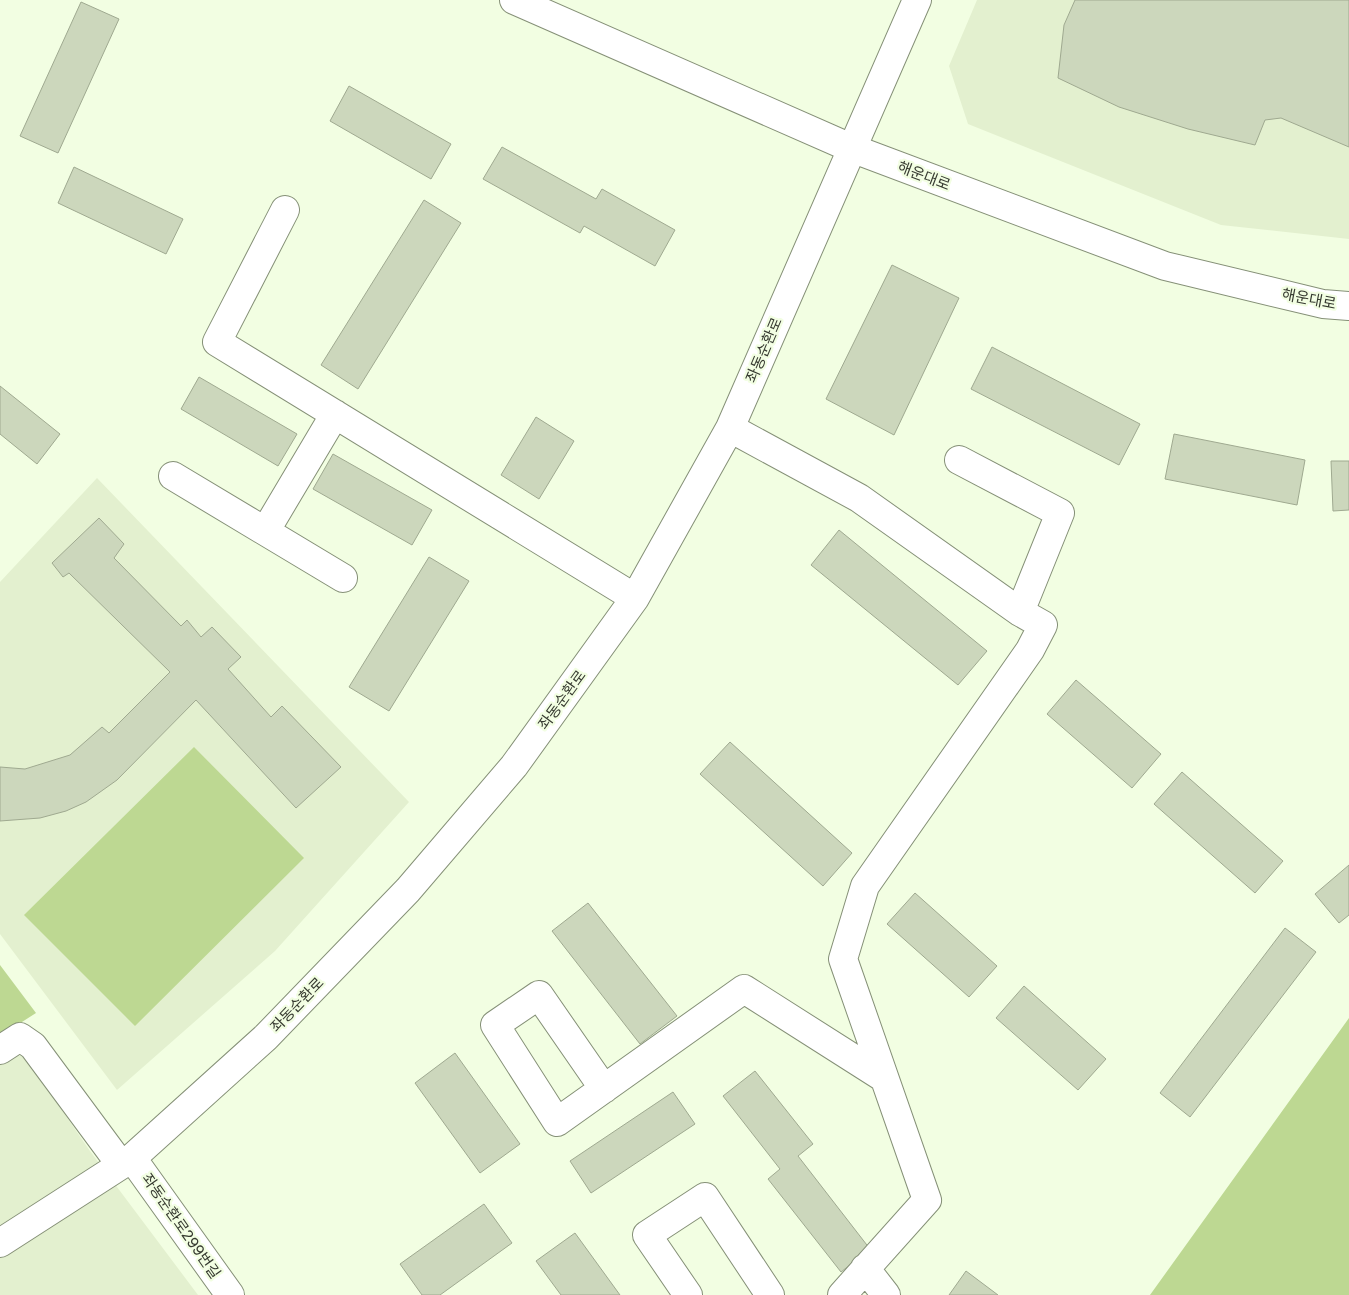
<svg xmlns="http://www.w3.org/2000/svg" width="1349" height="1295" font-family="Inter,'Noto Sans KR',sans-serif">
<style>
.built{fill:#e3f0cf}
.green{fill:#bdd892}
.building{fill:#ccd7bc;stroke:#9fa990}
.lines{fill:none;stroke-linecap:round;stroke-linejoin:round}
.minor-casing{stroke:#859077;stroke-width:30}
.major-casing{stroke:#859077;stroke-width:30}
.minor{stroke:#fff;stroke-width:28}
.major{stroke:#fff;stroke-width:28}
.labels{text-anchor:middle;stroke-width:4.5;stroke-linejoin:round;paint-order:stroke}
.street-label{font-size:15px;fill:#373b31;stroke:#f2fee2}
</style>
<rect width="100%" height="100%" fill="#f2fee2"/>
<path class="built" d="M 977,0 L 1349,0 L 1349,239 L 1221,225 L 968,124 L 949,66 Z
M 97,478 L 409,802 L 275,951 L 117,1090 L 0,934 L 0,582 Z
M 9,1052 L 26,1058 L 90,1151 L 198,1295 L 0,1295 L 0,1058 Z"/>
<path class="green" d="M 194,747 L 304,858 L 135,1026 L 24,915 Z
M 0,965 L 36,1013 L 0,1036 Z
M 1349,1018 L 1349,1295 L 1150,1295 Z"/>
<path class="building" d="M 1075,0 L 1349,0 L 1349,147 L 1281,118 L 1265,120 L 1255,145 L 1188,129 L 1119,107 L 1058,78 L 1064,25 Z
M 81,2 L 119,19 L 58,153 L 20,136 Z
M 349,86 L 451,144 L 431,179 L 330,121 Z
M 502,147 L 596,199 L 602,189 L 675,230 L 655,266 L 584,226 L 580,233 L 483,179 Z
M 74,167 L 183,219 L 166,254 L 58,203 Z
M 424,200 L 461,223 L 358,389 L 321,365 Z
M 892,265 L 959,298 L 894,435 L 826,399 Z
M 992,347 L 1140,424 L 1119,465 L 971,389 Z
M 199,377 L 297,434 L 278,466 L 181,409 Z
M 0,386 L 60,434 L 37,464 L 0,434 Z
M 536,417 L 574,441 L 539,499 L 501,475 Z
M 1174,434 L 1305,460 L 1297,505 L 1165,479 Z
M 333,454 L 432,510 L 412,545 L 313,489 Z
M 1331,461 L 1349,461 L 1349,510 L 1333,511 Z
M 99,518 L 124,544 L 114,558 L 181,626 L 187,620 L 201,637 L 212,627 L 241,657 L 228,669 L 271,717 L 282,706 L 341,767 L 296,808 L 196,700 L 117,780 L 86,802 L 66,811 L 40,818 L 0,821 L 0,767 L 25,769 L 70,755 L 102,727 L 109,733 L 170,672 L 69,573 L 63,577 L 52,563 Z
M 839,530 L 987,651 L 958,685 L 811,565 Z
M 429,557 L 469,581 L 389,711 L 349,687 Z
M 1076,680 L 1161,754 L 1132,788 L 1047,714 Z
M 730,742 L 852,853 L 823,886 L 700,774 Z
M 1182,772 L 1283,861 L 1255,893 L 1154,804 Z
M 1349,865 L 1349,915 L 1339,923 L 1315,894 Z
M 915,893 L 997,966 L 969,997 L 887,924 Z
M 588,903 L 677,1016 L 640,1044 L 552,931 Z
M 1285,928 L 1316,952 L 1190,1117 L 1160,1093 Z
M 1024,986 L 1106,1059 L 1078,1090 L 996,1018 Z
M 455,1053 L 520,1144 L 480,1173 L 415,1083 Z
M 755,1071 L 813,1144 L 798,1156 L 870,1249 L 841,1272 L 768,1179 L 780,1169 L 723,1096 Z
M 673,1092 L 695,1124 L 591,1193 L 570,1161 Z
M 484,1204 L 512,1243 L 440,1295 L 422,1295 L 400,1264 Z
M 575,1233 L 620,1295 L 561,1295 L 536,1261 Z
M 966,1271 L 998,1295 L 949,1295 Z"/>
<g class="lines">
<g class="minor-casing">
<path id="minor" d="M 285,210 L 217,342 L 635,598
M 730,428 L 859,498 L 1020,612 L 1043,625 L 1030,650 L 865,886 L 843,959 L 927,1200 L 842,1295
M 959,460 L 1060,513 L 1020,612
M 173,476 L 343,578
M 266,530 L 335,414
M 0,1050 L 20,1037 L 33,1046 L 121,1165
M 604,1089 L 539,995 L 495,1025 L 557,1122 L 744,989 L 884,1078
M 132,1158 L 230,1295
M 0,1243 L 132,1158 L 266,1037 L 408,890 L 514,766 L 635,598 L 730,428 L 917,0
M 865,1268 L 886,1295
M 688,1295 L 647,1235 L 705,1197 L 770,1295"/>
</g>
<g class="major-casing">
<path id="major" d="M 514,0 L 851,148 L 1165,266 L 1323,304 L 1349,306"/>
</g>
<use href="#minor" class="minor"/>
<use href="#major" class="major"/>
</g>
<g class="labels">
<g class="street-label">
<text transform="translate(924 176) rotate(21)" y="5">해운대로</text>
<text transform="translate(1309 299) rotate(11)" y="5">해운대로</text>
<text transform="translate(764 350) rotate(-67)" y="5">좌동순환로</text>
<text transform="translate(562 700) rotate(-54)" y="5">좌동순환로</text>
<text transform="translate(297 1005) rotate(-46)" y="5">좌동순환로</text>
<text transform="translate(181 1226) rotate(55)" y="5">좌동순환로299번길</text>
</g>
</g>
</svg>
